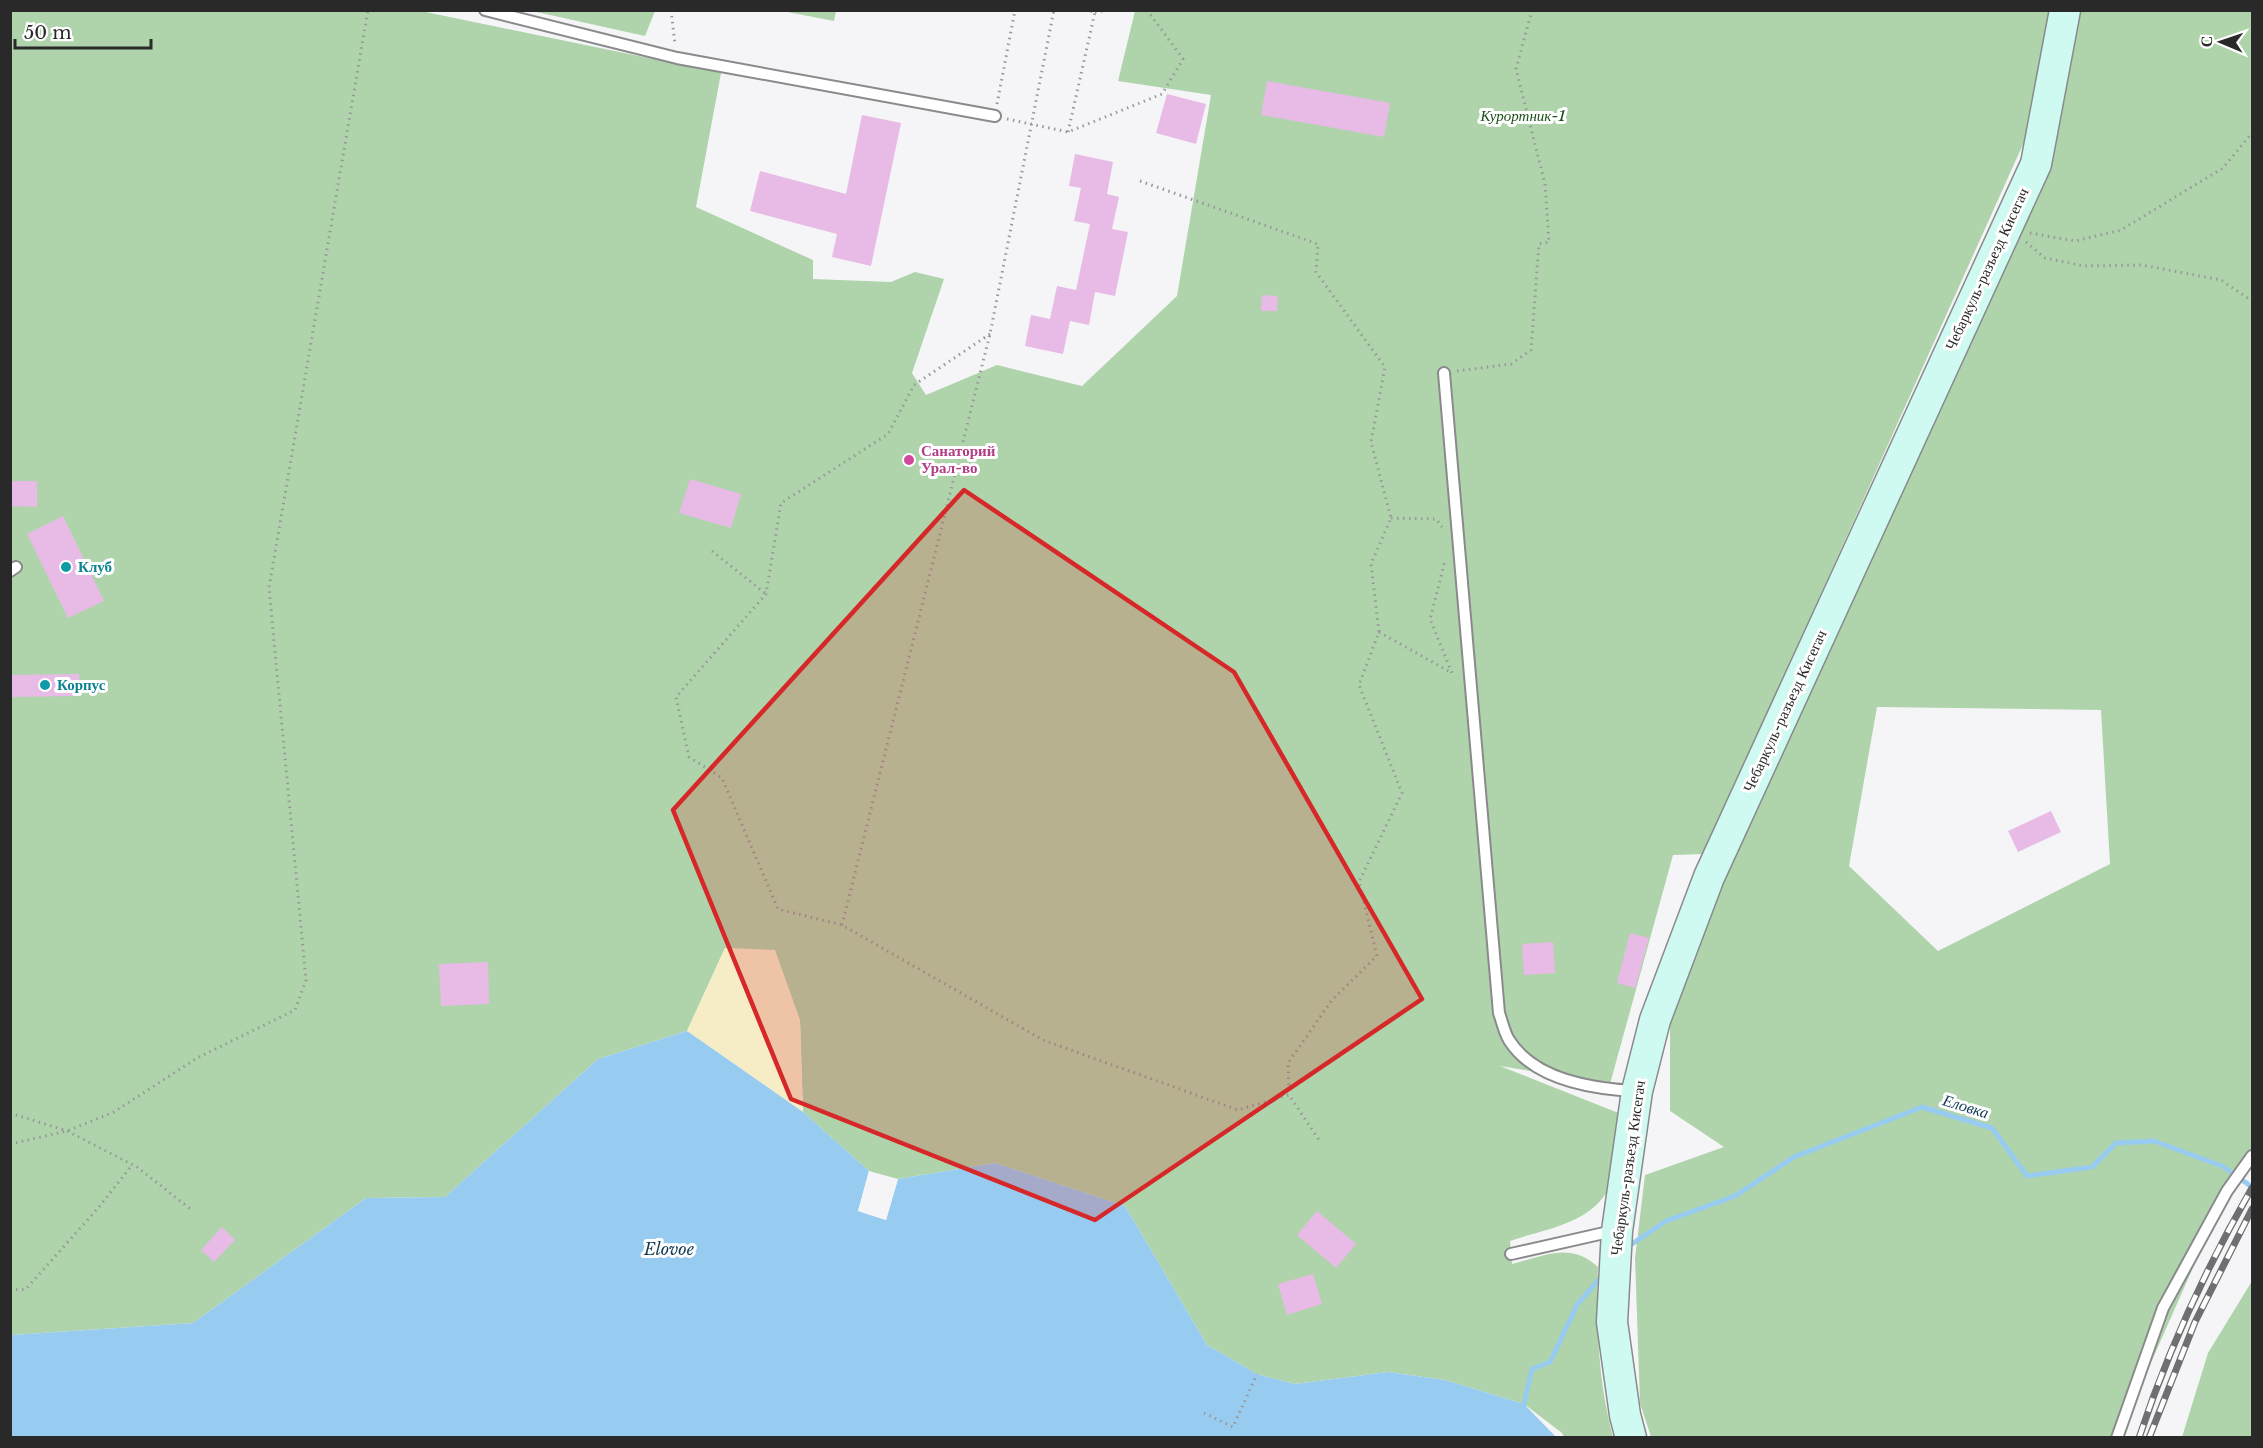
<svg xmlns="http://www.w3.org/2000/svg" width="2263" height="1448" font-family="'Libre Baskerville',serif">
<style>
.green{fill:#afd4ab;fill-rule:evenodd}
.sand{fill:#f6ecc6}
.water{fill:#98cbf0}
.pier{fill:#f5f5f8}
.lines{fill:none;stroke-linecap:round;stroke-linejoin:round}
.stream{stroke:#98cbf0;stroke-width:5}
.building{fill:#e7bbe5}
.lane-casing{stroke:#8a8a8c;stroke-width:14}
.secondary-casing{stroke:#8a8a8c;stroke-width:33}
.path{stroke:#98989a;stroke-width:3;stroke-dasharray:1.5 4.5;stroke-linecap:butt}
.lane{stroke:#fff;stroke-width:10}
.secondary{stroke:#cefaf1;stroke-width:30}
.rail-casing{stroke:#6f6f71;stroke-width:7}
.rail{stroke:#fff;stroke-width:4.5;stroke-dasharray:14;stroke-linecap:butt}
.marked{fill:#d62828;fill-opacity:0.2;stroke:#d62828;stroke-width:4.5;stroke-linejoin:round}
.hotel-dot{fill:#d1479c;stroke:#fff;stroke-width:2}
.culture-dot{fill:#0f9aa8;stroke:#fff;stroke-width:2}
.labels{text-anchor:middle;stroke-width:6;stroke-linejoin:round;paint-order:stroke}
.park-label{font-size:15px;font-style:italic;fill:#1b5017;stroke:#fff}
.street-label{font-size:15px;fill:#29292a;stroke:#fff}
.hotel-label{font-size:15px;font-weight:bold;fill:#b23c85;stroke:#fff;text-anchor:start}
.culture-label{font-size:15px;font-weight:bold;fill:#0d838f;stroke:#fff;text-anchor:start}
.water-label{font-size:16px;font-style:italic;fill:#113a53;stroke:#fff}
</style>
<rect width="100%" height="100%" fill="#f5f5f8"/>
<path class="green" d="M 11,11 L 421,11 L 721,73 L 696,207 L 813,260 L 813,279 L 891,282 L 915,272 L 944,279 L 912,373 L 926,395 L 997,365 L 1082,386 L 1177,296 L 1211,95 L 1118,81 L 1135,11 L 2049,11 L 2024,142 L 1704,854 L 1673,855 L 1610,1084 L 1500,1066 L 1621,1114 C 1619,1130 1614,1181 1607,1192 C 1586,1225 1544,1229 1510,1241 L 1512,1264 C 1544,1256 1571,1241 1598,1267 C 1596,1326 1598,1380 1613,1437 L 1564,1437 L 1562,1433 L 1524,1404 L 1445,1380 L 1388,1372 L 1295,1384 L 1257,1374 L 1207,1345 L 1125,1206 L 995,1163 L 898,1179 L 869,1171 L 803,1112 L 800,1020 L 725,948 L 687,1031 L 598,1059 L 445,1197 L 366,1198 L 193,1323 L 11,1335 Z
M 532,11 L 655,11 L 645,36 Z
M 782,11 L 836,11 L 834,21 Z
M 2078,11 L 2249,11 L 2252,13 L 2252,1149 L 2227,1191 L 2118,1437 L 1651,1437 L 1640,1403 L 1635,1258 L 1645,1175 L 1724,1147 L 1670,1111 L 1670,1014 L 1713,890 L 2050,169 ZM 1877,707 L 2101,710 L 2110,864 L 1938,951 L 1849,866 Z
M 2252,1281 L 2252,1437 L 2182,1437 L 2208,1353 Z"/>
<path class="sand" d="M 725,948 L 775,950 L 800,1020 L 803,1112 L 687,1031 Z"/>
<path class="water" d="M 687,1031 L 803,1112 L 869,1171 L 858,1211 L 886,1220 L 898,1179 L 995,1163 L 1125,1206 L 1207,1345 L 1257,1374 L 1295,1384 L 1388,1372 L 1445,1380 L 1524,1404 L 1556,1437 L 11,1438 L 11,1335 L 193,1323 L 366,1198 L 445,1197 L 598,1059 Z"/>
<path class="pier" d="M 869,1171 L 872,1172 L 862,1209 L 884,1216 L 895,1179 L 898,1179 L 886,1220 L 858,1211 Z"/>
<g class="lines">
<path class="stream" d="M 1626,1248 L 1666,1221 L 1735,1196 L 1794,1157 L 1922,1107 L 1992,1128 L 2027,1176 L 2092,1167 L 2116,1143 L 2154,1141 L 2222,1166 L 2252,1187
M 1524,1404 L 1532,1369 L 1550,1362 L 1577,1305 L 1600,1278"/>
</g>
<path class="building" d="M 1267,81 L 1390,103 L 1384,137 L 1261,115 Z
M 1167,94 L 1206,104 L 1196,144 L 1156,133 Z
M 862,115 L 901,123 L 871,266 L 832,257 L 837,234 L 750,211 L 760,171 L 846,194 Z
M 1075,154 L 1113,162 L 1107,194 L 1119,197 L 1112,229 L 1128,232 L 1115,296 L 1095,292 L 1089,325 L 1070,321 L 1063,354 L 1025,346 L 1031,315 L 1050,319 L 1057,286 L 1076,290 L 1090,224 L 1074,221 L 1081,188 L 1069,186 Z
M 1262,295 L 1278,296 L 1277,311 L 1261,311 Z
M 690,479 L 741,494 L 731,528 L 679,513 Z
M 10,481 L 37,481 L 37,507 L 10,506 Z
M 63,516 L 104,601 L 68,618 L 27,534 Z
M 79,674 L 80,696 L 10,697 L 10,675 Z
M 2051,811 L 2061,832 L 2018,852 L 2008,831 Z
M 1630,933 L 1649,938 L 1635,988 L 1617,983 Z
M 1553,942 L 1555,973 L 1524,975 L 1522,944 Z
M 488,962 L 489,1004 L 441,1006 L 439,964 Z
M 1317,1211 L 1356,1244 L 1336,1268 L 1297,1235 Z
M 222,1227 L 235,1240 L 214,1262 L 201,1250 Z
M 1313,1274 L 1322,1304 L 1287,1315 L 1278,1284 Z"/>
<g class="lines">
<g class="lane-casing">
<path id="lane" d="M 485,10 L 677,58 L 995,116
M 1444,373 L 1499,1013 C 1502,1021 1504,1032 1509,1040 C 1534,1080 1593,1089 1636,1091
M 10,571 L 16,567
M 1511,1254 L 1613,1231
M 2117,1438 L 2163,1308 L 2227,1191 L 2252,1156"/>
</g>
<g class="secondary-casing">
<path id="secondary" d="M 1631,1438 L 1625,1415 L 1612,1322 L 1617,1231 L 1637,1091 L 1655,1020 L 1709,877 L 2036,164 L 2065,10"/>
</g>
<path class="path" d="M 671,10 L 675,44
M 1095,12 L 1112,10
M 997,104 L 1015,10
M 1007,119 L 1068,132 L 1162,94 L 1183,59 L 1147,10
M 1068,132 L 1095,12 L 1085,10
M 1140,181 L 1318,244 L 1316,272 L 1385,367 L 1371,442 L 1391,518 L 1371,564 L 1379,632 L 1359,685 L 1402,793 L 1359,882 L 1377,956 L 1332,1000 L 1288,1063 L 1289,1095
M 2030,233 L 2075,241 L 2121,230 L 2223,168 L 2252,133
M 2026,242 L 2045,258 L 2084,266 L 2142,265 L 2221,280 L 2252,301
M 990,334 L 914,385 L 888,434 L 781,503 L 766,594 L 676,697 L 689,757 L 722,778 L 778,909 L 842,925 L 1043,1040 L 1238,1110 L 1289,1095 L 1319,1140
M 1457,371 L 1511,364 L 1531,350 L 1539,244 L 1549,242 L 1545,184 L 1516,69 L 1532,10
M 1391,518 L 1436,519 L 1442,527
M 712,551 L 766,594
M 1379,632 L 1452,673 L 1430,619 L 1445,561
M 842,925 L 990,334 L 1054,10
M 10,1113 L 67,1131 L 137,1167 L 193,1211
M 10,1144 L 67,1131 L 114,1112 L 197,1058 L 295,1010 L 306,980 L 269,588 L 368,10
M 10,1290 L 26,1289 L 99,1207 L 132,1165
M 1204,1413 L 1233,1427 L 1257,1374"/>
<use href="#lane" class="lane"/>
<use href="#secondary" class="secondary"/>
<g class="rail-casing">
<path id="rail" d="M 2139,1438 C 2168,1350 2206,1268 2252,1188
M 2149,1438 L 2195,1322 L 2252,1209"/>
</g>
<use href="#rail" class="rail"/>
</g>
<path class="marked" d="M 964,490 L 1234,672 L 1422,999 L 1095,1220 L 791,1099 L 673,810 Z"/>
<circle class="hotel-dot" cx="909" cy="460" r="6"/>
<g class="culture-dot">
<circle cx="66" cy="567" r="6"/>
<circle cx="45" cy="685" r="6"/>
</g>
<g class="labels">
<g class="park-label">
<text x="1523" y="121">Курортник-1</text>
</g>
<g class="street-label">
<text transform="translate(1987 269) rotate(-65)" y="5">Чебаркуль-разъезд Кисегач</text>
<text transform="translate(1785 711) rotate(-65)" y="5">Чебаркуль-разъезд Кисегач</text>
<text transform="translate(1628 1168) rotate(-82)" y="5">Чебаркуль-разъезд Кисегач</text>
</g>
<g class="hotel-label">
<text x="921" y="456">Санаторий<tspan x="921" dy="17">Урал-во</tspan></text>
</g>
<g class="culture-label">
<text x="78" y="572">Клуб</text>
<text x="57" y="690">Корпус</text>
</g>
<g class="water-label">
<text transform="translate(1966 1106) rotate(17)" y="6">Еловка</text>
<text x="669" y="1255">Elovoe</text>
</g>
</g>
<rect width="2263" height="1448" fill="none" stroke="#29292a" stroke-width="24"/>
<g transform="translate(2221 42) rotate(272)" stroke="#ffffff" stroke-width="4.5" paint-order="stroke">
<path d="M0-4.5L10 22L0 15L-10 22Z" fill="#29292a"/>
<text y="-9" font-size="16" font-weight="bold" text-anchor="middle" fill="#29292a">С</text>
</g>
<path d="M15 39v9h136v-9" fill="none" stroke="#29292a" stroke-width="3"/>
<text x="24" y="39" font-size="18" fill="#29292a" stroke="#ffffff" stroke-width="4.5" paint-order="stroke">50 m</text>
</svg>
